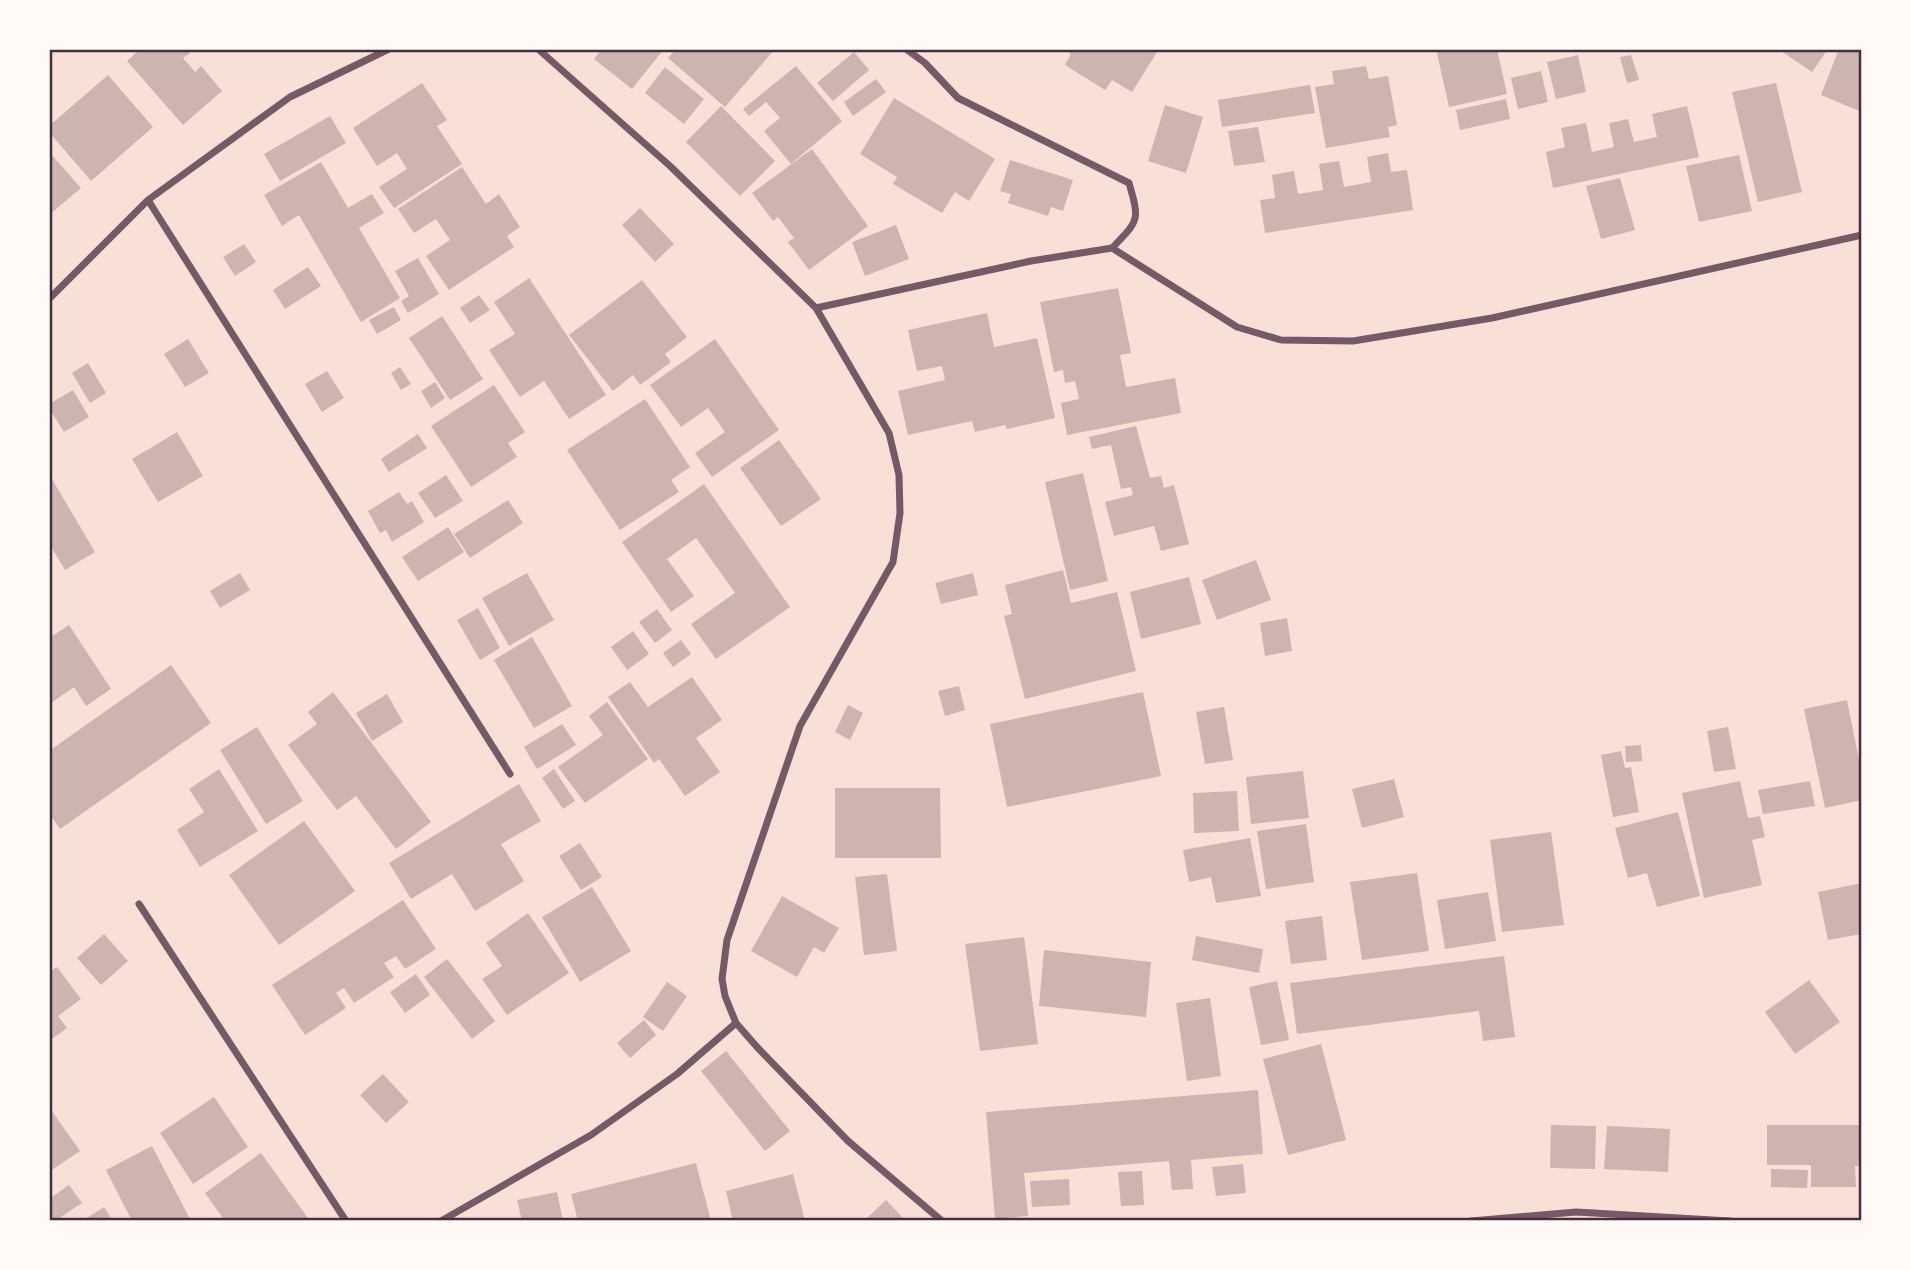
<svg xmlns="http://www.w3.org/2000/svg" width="1911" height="1270" font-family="'Noto Sans',sans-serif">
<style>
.building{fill:#ccb4b1}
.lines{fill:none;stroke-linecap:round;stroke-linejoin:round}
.minor{stroke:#755966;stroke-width:7}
.neatline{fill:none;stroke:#4a2c40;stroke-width:2.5}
</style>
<rect width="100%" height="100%" fill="#f7e1d7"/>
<path class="building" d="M 140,49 L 187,49 L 190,53 L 183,58 L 195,72 L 201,66 L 222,91 L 183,125 L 127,61 Z
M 602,49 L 664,49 L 632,89 L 594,59 Z
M 676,49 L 775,49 L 725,107 L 668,58 Z
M 1063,49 L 1159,49 L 1132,92 L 1112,80 L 1105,90 L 1065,65 L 1071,54 Z
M 1436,49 L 1497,49 L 1507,94 L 1449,107 Z
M 1778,49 L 1828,49 L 1812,72 Z
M 1839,49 L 1862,49 L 1862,112 L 1821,95 Z
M 854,52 L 869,70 L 833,101 L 817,83 Z
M 1578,55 L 1586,92 L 1556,99 L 1547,62 Z
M 1631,55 L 1639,80 L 1627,83 L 1620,57 Z
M 796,66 L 842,121 L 791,164 L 764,131 L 780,118 L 766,102 L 749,116 L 743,109 Z
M 1366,66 L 1369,79 L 1388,76 L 1397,125 L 1388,127 L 1390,137 L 1326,148 L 1315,87 L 1334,84 L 1332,71 Z
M 665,67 L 704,99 L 684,124 L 645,93 Z
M 1541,71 L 1548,102 L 1518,109 L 1511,78 Z
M 108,75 L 153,127 L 91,181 L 49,132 L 49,126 Z
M 876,79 L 886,92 L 853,116 L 844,102 Z
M 422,83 L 447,120 L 437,126 L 462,164 L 394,208 L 379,187 L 407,169 L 397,153 L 377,166 L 353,128 Z
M 1776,83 L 1802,192 L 1758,202 L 1732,92 Z
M 1310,85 L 1315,113 L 1222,127 L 1218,100 Z
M 894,98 L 995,159 L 969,201 L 955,192 L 942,213 L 893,184 L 897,177 L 860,154 Z
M 1506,99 L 1510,119 L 1460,130 L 1456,110 Z
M 1165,105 L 1203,117 L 1186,173 L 1148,161 Z
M 721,106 L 775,161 L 740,196 L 686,142 Z
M 1687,106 L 1699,157 L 1553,188 L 1546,152 L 1565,147 L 1561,128 L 1586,123 L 1592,152 L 1614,147 L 1609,123 L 1628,119 L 1634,142 L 1657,137 L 1652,114 Z
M 330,116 L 346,143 L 280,181 L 264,154 Z
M 1258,127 L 1265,162 L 1234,166 L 1228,131 Z
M 812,149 L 868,226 L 809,270 L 788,242 L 794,238 L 778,217 L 773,221 L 752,193 Z
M 49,152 L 81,188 L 49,215 Z
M 1388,153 L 1391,172 L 1407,170 L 1413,210 L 1265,233 L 1260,200 L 1275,198 L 1272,175 L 1294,171 L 1298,194 L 1323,190 L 1319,164 L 1339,161 L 1344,187 L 1371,182 L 1367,157 Z
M 1739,155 L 1752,211 L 1699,222 L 1686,166 Z
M 1010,160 L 1073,180 L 1063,211 L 1051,207 L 1048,216 L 1008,203 L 1011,194 L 1000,191 Z
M 321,162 L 348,208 L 372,194 L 384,213 L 359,228 L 400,298 L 361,322 L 299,215 L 282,226 L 264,195 Z
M 462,167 L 486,204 L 499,194 L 520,227 L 507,236 L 514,247 L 449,290 L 426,256 L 450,240 L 436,219 L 414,233 L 398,209 Z
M 1620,178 L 1635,230 L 1601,239 L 1586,186 Z
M 640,208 L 674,244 L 655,262 L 622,225 Z
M 896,225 L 909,259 L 865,276 L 852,242 Z
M 244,244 L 256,262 L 235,276 L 223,257 Z
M 418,258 L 439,294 L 408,313 L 401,301 L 409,296 L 395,271 Z
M 308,267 L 321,286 L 285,309 L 273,290 Z
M 529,278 L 606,395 L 569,419 L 544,381 L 520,397 L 489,350 L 515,334 L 494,302 Z
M 642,280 L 687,337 L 665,354 L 671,362 L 640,385 L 633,375 L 613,391 L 569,335 Z
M 1118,288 L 1131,353 L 1120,355 L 1126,387 L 1175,378 L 1181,413 L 1067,435 L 1061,403 L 1079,399 L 1075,381 L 1065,383 L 1063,370 L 1054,372 L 1040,302 Z
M 479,295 L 490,310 L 470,323 L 460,308 Z
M 394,307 L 401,320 L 377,334 L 369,320 Z
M 987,313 L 994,347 L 1037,338 L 1055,418 L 1007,429 L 1005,425 L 975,432 L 972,421 L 908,435 L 898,391 L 945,380 L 942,366 L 917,371 L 908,330 Z
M 442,316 L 483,379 L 450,400 L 409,338 Z
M 188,339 L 209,373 L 185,387 L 164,354 Z
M 715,339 L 779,430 L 712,477 L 695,453 L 725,432 L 708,408 L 681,427 L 650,385 Z
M 88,363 L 106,393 L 90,403 L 72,373 Z
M 400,367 L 411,384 L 401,390 L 391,373 Z
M 327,371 L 344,398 L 322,412 L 305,384 Z
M 435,382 L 445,398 L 431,408 L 421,391 Z
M 494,385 L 525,432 L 508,443 L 517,457 L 471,487 L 431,426 Z
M 73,390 L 89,417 L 64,432 L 49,408 L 49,404 Z
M 645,399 L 690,467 L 671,480 L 679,492 L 620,530 L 567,450 Z
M 1136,426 L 1150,478 L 1161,476 L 1164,488 L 1174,485 L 1189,544 L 1161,551 L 1154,526 L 1114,536 L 1105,502 L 1133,495 L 1131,487 L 1121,489 L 1111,445 L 1092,449 L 1089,437 Z
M 177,432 L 203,476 L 158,502 L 132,459 Z
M 418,434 L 427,448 L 389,472 L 381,459 Z
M 779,440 L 821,499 L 781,526 L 740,468 Z
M 1083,473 L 1108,581 L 1070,590 L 1045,482 Z
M 49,474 L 95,552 L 65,570 L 49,543 Z
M 446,475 L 463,501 L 435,518 L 418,493 Z
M 704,484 L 790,607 L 716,659 L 691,624 L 735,593 L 696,538 L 667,559 L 694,596 L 671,612 L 622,542 Z
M 399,492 L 407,504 L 412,501 L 424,522 L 392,542 L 386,530 L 380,533 L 368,511 Z
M 508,500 L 523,523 L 470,558 L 454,534 Z
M 448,527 L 464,552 L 418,581 L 402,557 Z
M 1256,560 L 1271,600 L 1217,620 L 1202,580 Z
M 1063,570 L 1071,603 L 1117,592 L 1136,671 L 1025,699 L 1004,616 L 1012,614 L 1005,585 Z
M 240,573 L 250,590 L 220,608 L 210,591 Z
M 527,573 L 554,620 L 509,646 L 482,598 Z
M 973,573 L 978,595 L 941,604 L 935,583 Z
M 1189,577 L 1201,624 L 1141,639 L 1130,592 Z
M 478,608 L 500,648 L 480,660 L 457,620 Z
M 657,609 L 672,630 L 655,643 L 639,622 Z
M 1287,618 L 1292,651 L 1265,656 L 1260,623 Z
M 69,625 L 111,689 L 86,706 L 74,687 L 51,703 L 49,699 L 49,638 Z
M 633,631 L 649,654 L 627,670 L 611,647 Z
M 532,637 L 572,706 L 534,728 L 494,660 Z
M 681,640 L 691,654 L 673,667 L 663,653 Z
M 171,665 L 211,723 L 60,829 L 49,813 L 49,751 Z
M 692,677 L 722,720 L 696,738 L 720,772 L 685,796 L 659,759 L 654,763 L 608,697 L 630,682 L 648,707 Z
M 959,686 L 965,710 L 945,716 L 938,691 Z
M 333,692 L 431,822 L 396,849 L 356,796 L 337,810 L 288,745 L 317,724 L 308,712 Z
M 1143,692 L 1161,776 L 1007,807 L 990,724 Z
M 387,694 L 403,722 L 372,741 L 356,713 Z
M 1847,700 L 1862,775 L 1862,800 L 1825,808 L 1804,709 Z
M 607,702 L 648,759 L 585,803 L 558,767 L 603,735 L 589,716 Z
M 848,705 L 863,713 L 850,740 L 835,732 Z
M 1224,707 L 1233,760 L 1205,764 L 1196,712 Z
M 562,724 L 576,745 L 537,769 L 524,747 Z
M 257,727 L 303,801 L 266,824 L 220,750 Z
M 1728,727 L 1736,769 L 1714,772 L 1707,731 Z
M 1641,745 L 1642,761 L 1626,762 L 1625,746 Z
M 1621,751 L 1625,768 L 1631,767 L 1639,812 L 1613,817 L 1601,755 Z
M 219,769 L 258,831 L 200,867 L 177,830 L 204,812 L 189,789 Z
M 554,769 L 575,801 L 563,809 L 542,778 Z
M 1303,771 L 1309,818 L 1251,824 L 1246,777 Z
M 1394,779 L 1404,817 L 1362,828 L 1352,789 Z
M 1740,781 L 1748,818 L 1760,816 L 1765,837 L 1752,840 L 1762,885 L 1704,898 L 1682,793 Z
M 1810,781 L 1815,806 L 1763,814 L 1758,790 Z
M 519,784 L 541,821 L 501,844 L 524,881 L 475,911 L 452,874 L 411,899 L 389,863 Z
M 835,788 L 940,788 L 941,858 L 835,858 Z
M 1237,791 L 1239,831 L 1194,833 L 1193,793 Z
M 1678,812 L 1700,896 L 1657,907 L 1647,873 L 1628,878 L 1615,828 Z
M 304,821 L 355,891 L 279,945 L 229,875 Z
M 1306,824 L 1314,882 L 1266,889 L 1257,831 Z
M 1551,832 L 1564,925 L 1502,932 L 1490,840 Z
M 1250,838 L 1261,896 L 1216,903 L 1211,877 L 1189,882 L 1183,850 Z
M 580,843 L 602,877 L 581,890 L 559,856 Z
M 1417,873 L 1429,951 L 1362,960 L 1350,882 Z
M 887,874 L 897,951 L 864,955 L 855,877 Z
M 1862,883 L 1862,934 L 1828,940 L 1818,892 Z
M 592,887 L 631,951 L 580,982 L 542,917 Z
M 1488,892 L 1496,941 L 1445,949 L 1437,900 Z
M 782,896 L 839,928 L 824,953 L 814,947 L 797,977 L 751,951 Z
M 403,900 L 436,949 L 405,969 L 396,956 L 384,963 L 394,977 L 354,1003 L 344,988 L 336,993 L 346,1008 L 305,1035 L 272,985 Z
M 528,913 L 569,973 L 507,1015 L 482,979 L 502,966 L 486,943 Z
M 1322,916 L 1327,960 L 1291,964 L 1285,921 Z
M 104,934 L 128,961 L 101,985 L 77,958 Z
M 1196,936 L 1263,949 L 1259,973 L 1192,960 Z
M 1024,937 L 1038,1044 L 980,1051 L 965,944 Z
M 1044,950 L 1151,962 L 1146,1017 L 1039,1006 Z
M 1504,956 L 1515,1037 L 1483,1041 L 1479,1011 L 1297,1034 L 1290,983 Z
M 447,959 L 495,1021 L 472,1039 L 424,977 Z
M 57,967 L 81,999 L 58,1016 L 67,1028 L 49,1041 L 49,972 Z
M 416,974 L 430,995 L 405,1013 L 390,992 Z
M 1809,980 L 1840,1022 L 1795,1054 L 1765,1012 Z
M 1277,981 L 1289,1040 L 1261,1045 L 1249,987 Z
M 667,982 L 687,996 L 663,1031 L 643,1017 Z
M 1210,998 L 1221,1076 L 1187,1081 L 1176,1003 Z
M 644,1020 L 656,1035 L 630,1058 L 617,1043 Z
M 1321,1044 L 1346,1140 L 1288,1155 L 1263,1059 Z
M 726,1051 L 790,1131 L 765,1151 L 701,1071 Z
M 383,1074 L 409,1102 L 386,1123 L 360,1095 Z
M 1258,1090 L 1263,1154 L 1191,1160 L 1193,1189 L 1172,1190 L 1169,1161 L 1024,1173 L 1028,1216 L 995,1219 L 986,1112 Z
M 214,1097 L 248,1147 L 193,1184 L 160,1133 Z
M 49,1107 L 80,1151 L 49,1172 Z
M 1551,1125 L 1596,1126 L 1595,1169 L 1550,1168 Z
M 1767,1125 L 1862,1125 L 1862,1166 L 1855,1166 L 1856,1187 L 1811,1187 L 1811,1165 L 1767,1165 Z
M 1607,1126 L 1670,1129 L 1668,1172 L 1604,1169 Z
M 152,1146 L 191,1221 L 132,1221 L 106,1170 Z
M 261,1153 L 310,1221 L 225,1221 L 205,1193 Z
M 696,1163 L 711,1221 L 578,1221 L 571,1194 Z
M 1243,1164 L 1246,1193 L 1216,1196 L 1212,1167 Z
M 1771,1169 L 1808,1170 L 1807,1188 L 1771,1187 Z
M 1142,1171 L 1144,1205 L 1121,1206 L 1118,1172 Z
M 793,1174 L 805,1221 L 733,1221 L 726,1191 Z
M 1069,1179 L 1070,1205 L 1032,1207 L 1030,1181 Z
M 69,1185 L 82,1203 L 55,1221 L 49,1221 L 49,1199 Z
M 557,1192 L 563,1221 L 522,1221 L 517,1200 Z
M 886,1200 L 906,1221 L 864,1221 Z
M 104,1207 L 113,1221 L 82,1221 Z"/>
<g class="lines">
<path class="minor" d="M 538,49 L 670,166 L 816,308 L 889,433 L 899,475 L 900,513 L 893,562 L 800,726 L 727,940 L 722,979 L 725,996 L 736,1023 L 757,1047 L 848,1141 L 942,1221
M 906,49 L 925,63 L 958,98 L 1129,183 C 1140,221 1139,220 1112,248
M 148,200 L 510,774
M 49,299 L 148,200 L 290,97 L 389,49
M 816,308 L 1031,261 L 1112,248 L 1237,327 L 1281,340 L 1353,341 L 1492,318 L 1862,235
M 139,904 L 346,1221
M 441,1221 L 591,1135 L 677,1074 L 736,1023
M 1471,1221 L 1576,1212 L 1730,1221"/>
</g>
<rect width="1911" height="1270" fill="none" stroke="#fffaf5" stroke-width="102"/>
<rect x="51" y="51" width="1809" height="1168" class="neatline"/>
</svg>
